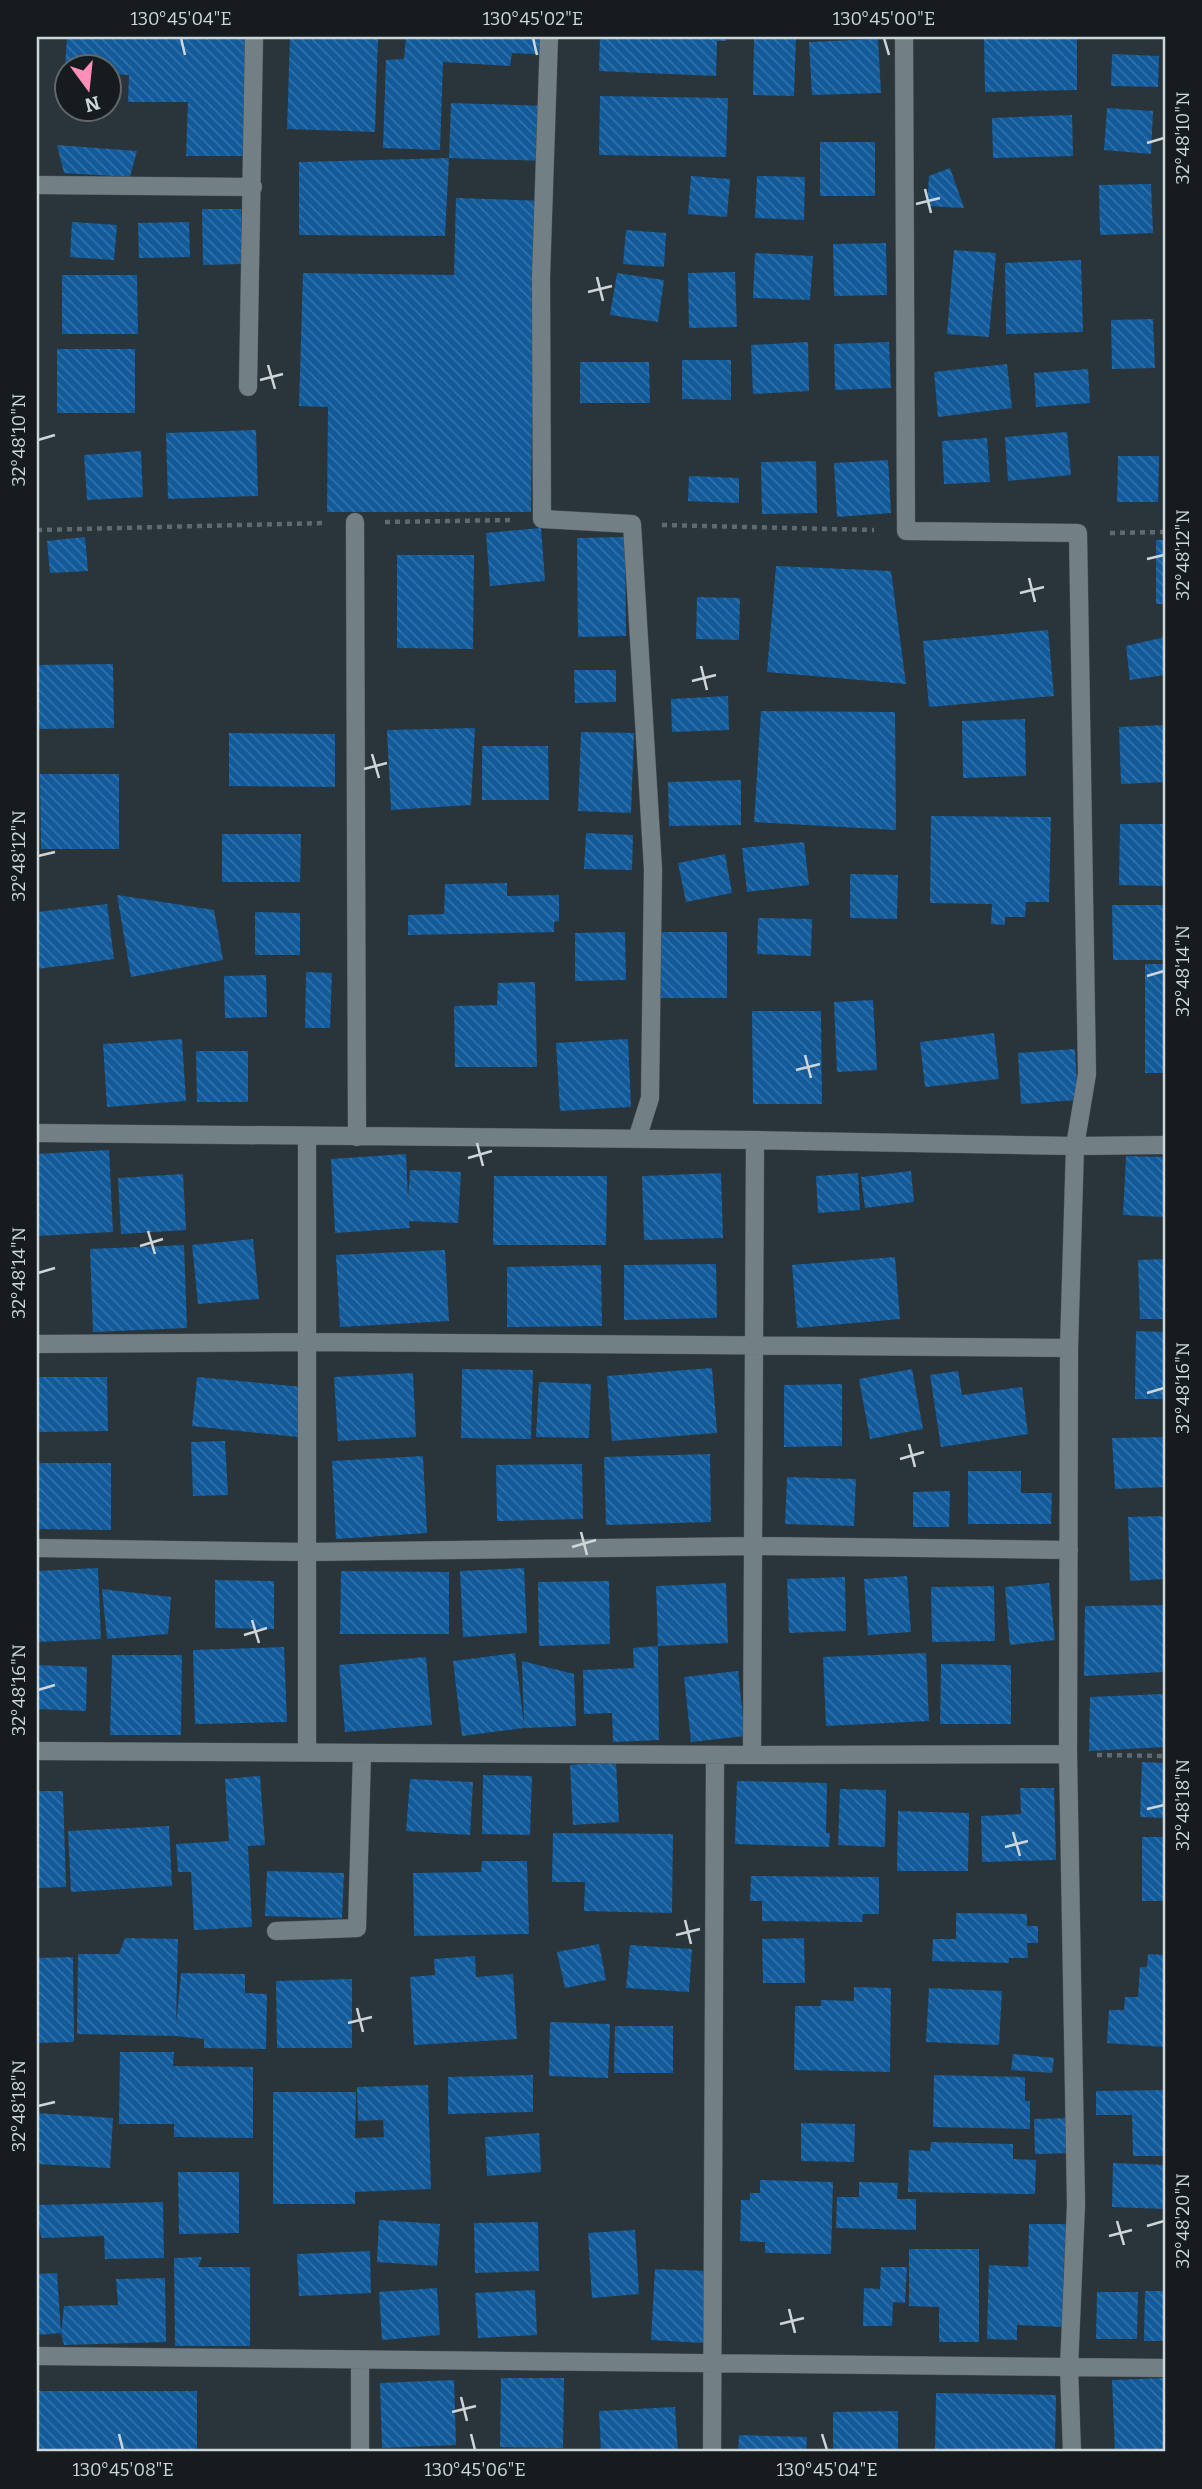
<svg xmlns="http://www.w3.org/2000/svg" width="1202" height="2489" font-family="Bitter,serif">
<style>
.building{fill:url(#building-back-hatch)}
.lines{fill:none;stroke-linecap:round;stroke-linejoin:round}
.minor-casing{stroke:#475155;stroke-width:19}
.path{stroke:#5f696e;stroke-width:4.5;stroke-dasharray:5 5;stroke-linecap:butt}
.minor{stroke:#728085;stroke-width:18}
.ticks{fill:none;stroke:#cfd6d9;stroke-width:2.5}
.neatline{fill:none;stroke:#cfd6d9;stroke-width:2.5}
.ticks-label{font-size:18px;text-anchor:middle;fill:#cfd6d9}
</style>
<defs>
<pattern id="building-back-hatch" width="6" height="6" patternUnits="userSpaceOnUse" patternTransform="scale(1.75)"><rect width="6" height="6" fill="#125a9a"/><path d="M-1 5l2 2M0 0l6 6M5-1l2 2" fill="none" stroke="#3371a8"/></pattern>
</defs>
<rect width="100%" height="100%" fill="#29353a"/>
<path class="building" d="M 67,37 L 254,37 L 253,156 L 186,156 L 188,102 L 128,102 L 129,75 L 108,74 L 108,66 L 65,66 Z
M 290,37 L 378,37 L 375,132 L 287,129 Z
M 406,37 L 549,37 L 549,55 L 512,53 L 510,66 L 443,62 L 440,150 L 383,148 L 386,60 L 404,59 Z
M 600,37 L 726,37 L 726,41 L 717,41 L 716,76 L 599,71 Z
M 754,37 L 796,37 L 794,96 L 753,95 Z
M 984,37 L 1077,37 L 1077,90 L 985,92 Z
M 878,39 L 881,93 L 812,95 L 809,42 Z
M 1112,54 L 1159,56 L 1158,87 L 1111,86 Z
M 600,96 L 728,98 L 726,157 L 599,155 Z
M 451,103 L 548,106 L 546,161 L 449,158 Z
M 1107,108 L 1153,111 L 1151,154 L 1104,150 Z
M 1072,115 L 1073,156 L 993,158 L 992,118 Z
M 820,142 L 875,142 L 875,196 L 820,196 Z
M 57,145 L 137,151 L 130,177 L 64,173 Z
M 449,158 L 445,236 L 299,235 L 299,162 Z
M 950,168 L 964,208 L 927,206 L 929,176 Z
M 691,176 L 730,179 L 727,217 L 688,214 Z
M 757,176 L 805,177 L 804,220 L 755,218 Z
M 1151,184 L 1153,233 L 1100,235 L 1099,185 Z
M 456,198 L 544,201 L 538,411 L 532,407 L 531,512 L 327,512 L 328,407 L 299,406 L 303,273 L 454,275 Z
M 202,209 L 241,209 L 241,264 L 203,265 Z
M 72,222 L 117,225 L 114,260 L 70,257 Z
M 189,222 L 190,257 L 139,258 L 138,223 Z
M 626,230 L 666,233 L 664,267 L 623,264 Z
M 886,243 L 887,295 L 834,296 L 833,244 Z
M 954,250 L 996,253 L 989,337 L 947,334 Z
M 755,253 L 813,256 L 810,300 L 753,298 Z
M 1081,260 L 1083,332 L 1006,334 L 1005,263 Z
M 735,272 L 737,327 L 689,328 L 688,273 Z
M 617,273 L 664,280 L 658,322 L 610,315 Z
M 62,275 L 137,275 L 138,334 L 62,334 Z
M 1153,319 L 1155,368 L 1112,369 L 1111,320 Z
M 808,342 L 809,391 L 753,394 L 751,345 Z
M 889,342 L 891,388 L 835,390 L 834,344 Z
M 57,349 L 135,349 L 135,413 L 57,413 Z
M 682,360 L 731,360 L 731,400 L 682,399 Z
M 580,362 L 649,362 L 650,403 L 580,403 Z
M 1007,364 L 1012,408 L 938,417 L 934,372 Z
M 1088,369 L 1090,403 L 1036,407 L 1034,373 Z
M 256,430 L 258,496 L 168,499 L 166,433 Z
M 1067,432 L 1071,475 L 1008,481 L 1005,437 Z
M 987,438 L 990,482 L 944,484 L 942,441 Z
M 141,451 L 143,497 L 87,500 L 84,455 Z
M 1118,456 L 1159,456 L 1158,502 L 1117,502 Z
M 888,460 L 891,513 L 837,517 L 834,463 Z
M 816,461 L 817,513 L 762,514 L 761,462 Z
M 689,476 L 739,478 L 739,503 L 688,501 Z
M 541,528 L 545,581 L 490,586 L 486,533 Z
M 85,537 L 88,571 L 50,573 L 47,541 Z
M 625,537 L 626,636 L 578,637 L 577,538 Z
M 1156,540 L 1165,540 L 1165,604 L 1156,604 Z
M 397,555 L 474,555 L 473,649 L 397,648 Z
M 776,566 L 891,571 L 906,684 L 767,672 Z
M 697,597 L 740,598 L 739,640 L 696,639 Z
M 1048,630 L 1054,696 L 929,707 L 923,641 Z
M 1165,637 L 1165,675 L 1130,680 L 1126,646 Z
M 113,664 L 114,728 L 37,729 L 37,665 Z
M 574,670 L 616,670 L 616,702 L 575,703 Z
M 728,696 L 729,730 L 672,732 L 671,699 Z
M 761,711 L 895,712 L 896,830 L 754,822 Z
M 1025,719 L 1026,776 L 963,778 L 962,721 Z
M 1165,725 L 1165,782 L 1121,784 L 1119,727 Z
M 475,728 L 471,805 L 391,810 L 387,730 Z
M 581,732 L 634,733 L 631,813 L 578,811 Z
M 229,733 L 335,734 L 335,787 L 229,786 Z
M 482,746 L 548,746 L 549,800 L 482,800 Z
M 40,774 L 119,774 L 119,849 L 41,849 Z
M 741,780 L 741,825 L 669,826 L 668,782 Z
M 931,816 L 1051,817 L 1049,902 L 1026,902 L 1025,917 L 1005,917 L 1005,925 L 991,924 L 992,904 L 930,903 Z
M 1120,824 L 1165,824 L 1165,886 L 1119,885 Z
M 586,833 L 633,835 L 632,870 L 584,869 Z
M 222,834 L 301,834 L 300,882 L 222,882 Z
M 804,842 L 809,885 L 747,892 L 742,848 Z
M 725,854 L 732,893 L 686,902 L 678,863 Z
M 850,874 L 898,875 L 897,919 L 850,918 Z
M 507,883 L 507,896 L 559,895 L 559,921 L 554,922 L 554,932 L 408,935 L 408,915 L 444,914 L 445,884 Z
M 117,895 L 214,910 L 223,960 L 131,977 Z
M 107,904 L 114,959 L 37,969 L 37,912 Z
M 1112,905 L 1165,905 L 1165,960 L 1113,960 Z
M 255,912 L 300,913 L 300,955 L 255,955 Z
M 758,918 L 812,919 L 811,956 L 757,954 Z
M 625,932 L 626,980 L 575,981 L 575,933 Z
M 661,932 L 727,932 L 727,998 L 661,998 Z
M 1145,964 L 1165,964 L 1165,1073 L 1145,1073 Z
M 306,972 L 332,973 L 330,1028 L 305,1028 Z
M 266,975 L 267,1017 L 225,1018 L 224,976 Z
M 535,982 L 537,1067 L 455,1067 L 454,1006 L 497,1005 L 498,983 Z
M 873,1000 L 877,1070 L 837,1072 L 834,1002 Z
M 752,1011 L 821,1011 L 822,1104 L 753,1104 Z
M 994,1033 L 999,1079 L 925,1087 L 920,1042 Z
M 182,1039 L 186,1101 L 107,1107 L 103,1044 Z
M 628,1039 L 631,1107 L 560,1111 L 556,1043 Z
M 1075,1049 L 1078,1100 L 1021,1104 L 1018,1053 Z
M 196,1051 L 248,1051 L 248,1102 L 197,1102 Z
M 109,1150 L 113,1232 L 37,1236 L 37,1154 Z
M 406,1154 L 408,1198 L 410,1170 L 461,1172 L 458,1223 L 409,1221 L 410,1228 L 335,1233 L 331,1159 Z
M 1126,1156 L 1165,1157 L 1165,1217 L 1123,1215 Z
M 911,1171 L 914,1202 L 865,1208 L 861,1177 Z
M 721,1173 L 723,1238 L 644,1240 L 642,1176 Z
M 858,1173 L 860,1210 L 818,1213 L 816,1176 Z
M 183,1174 L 186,1230 L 121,1234 L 118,1178 Z
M 494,1176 L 607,1176 L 606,1245 L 493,1245 Z
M 253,1239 L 259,1299 L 198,1304 L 192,1245 Z
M 184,1245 L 187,1328 L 93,1332 L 90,1249 Z
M 445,1250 L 449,1321 L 340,1327 L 336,1255 Z
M 895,1257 L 900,1319 L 797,1328 L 792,1265 Z
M 1165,1259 L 1165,1319 L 1140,1319 L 1138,1260 Z
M 716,1264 L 717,1318 L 624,1320 L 624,1265 Z
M 601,1265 L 602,1326 L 507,1327 L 507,1267 Z
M 1136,1331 L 1165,1332 L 1165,1399 L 1135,1399 Z
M 712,1368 L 717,1433 L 612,1441 L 607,1376 Z
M 462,1369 L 533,1370 L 531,1439 L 461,1438 Z
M 912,1369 L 923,1429 L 870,1439 L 859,1379 Z
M 958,1371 L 962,1395 L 1022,1387 L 1028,1434 L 941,1447 L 930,1375 Z
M 413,1373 L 416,1437 L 338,1441 L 334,1377 Z
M 37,1377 L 107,1377 L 108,1431 L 37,1432 Z
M 197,1377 L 303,1387 L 298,1437 L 192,1426 Z
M 539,1382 L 591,1384 L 589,1438 L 536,1437 Z
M 842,1384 L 842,1446 L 784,1447 L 784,1385 Z
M 1165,1437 L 1165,1487 L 1115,1489 L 1112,1438 Z
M 225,1441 L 228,1495 L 193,1496 L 191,1442 Z
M 710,1454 L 711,1522 L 606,1525 L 604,1457 Z
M 423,1456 L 427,1533 L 336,1539 L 332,1461 Z
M 37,1463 L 111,1463 L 111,1530 L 37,1529 Z
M 582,1464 L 583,1519 L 497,1521 L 496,1465 Z
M 968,1471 L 1021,1471 L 1021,1493 L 1052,1493 L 1051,1524 L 968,1524 Z
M 787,1477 L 856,1479 L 854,1526 L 785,1524 Z
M 950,1491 L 949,1527 L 913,1527 L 913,1492 Z
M 1165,1516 L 1165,1579 L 1130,1581 L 1128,1517 Z
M 98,1568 L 101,1639 L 37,1642 L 37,1571 Z
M 524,1568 L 527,1633 L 463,1637 L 460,1571 Z
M 341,1571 L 449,1572 L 449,1634 L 340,1634 Z
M 907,1576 L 911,1632 L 868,1635 L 864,1579 Z
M 845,1577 L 846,1631 L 789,1633 L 787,1579 Z
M 215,1580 L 274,1581 L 274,1629 L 215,1628 Z
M 609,1581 L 610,1644 L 539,1646 L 538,1582 Z
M 726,1583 L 728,1643 L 658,1646 L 656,1586 Z
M 1049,1583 L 1055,1640 L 1010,1645 L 1005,1587 Z
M 994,1586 L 995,1641 L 932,1642 L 931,1587 Z
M 102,1589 L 171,1597 L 168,1634 L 107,1639 Z
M 1165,1605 L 1165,1672 L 1084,1676 L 1085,1606 Z
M 658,1646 L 659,1740 L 613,1742 L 612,1713 L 584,1714 L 583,1670 L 634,1668 L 633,1648 Z
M 284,1647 L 287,1722 L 195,1724 L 193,1650 Z
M 515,1653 L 524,1725 L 522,1661 L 574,1674 L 576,1726 L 524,1728 L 462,1736 L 453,1661 Z
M 926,1653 L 929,1721 L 826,1726 L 823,1657 Z
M 112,1655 L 182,1655 L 181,1735 L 110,1735 Z
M 426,1657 L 432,1725 L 345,1732 L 339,1665 Z
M 941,1664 L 1011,1665 L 1011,1724 L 940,1724 Z
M 37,1665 L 87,1667 L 86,1711 L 37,1709 Z
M 738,1671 L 745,1736 L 691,1742 L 684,1677 Z
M 1163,1694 L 1165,1747 L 1089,1751 L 1090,1697 Z
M 616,1762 L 619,1822 L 573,1825 L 570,1765 Z
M 1142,1762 L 1165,1763 L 1165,1818 L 1140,1817 Z
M 483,1775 L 532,1776 L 530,1835 L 482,1834 Z
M 260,1776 L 265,1845 L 248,1846 L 252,1927 L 194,1930 L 191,1872 L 178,1872 L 176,1844 L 229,1841 L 225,1779 Z
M 410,1779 L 473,1782 L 470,1835 L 406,1831 Z
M 737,1781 L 827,1783 L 826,1833 L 830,1833 L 829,1847 L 735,1844 Z
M 1020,1788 L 1054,1788 L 1056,1860 L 982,1862 L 981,1816 L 1021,1814 Z
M 840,1789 L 886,1790 L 885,1847 L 838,1845 Z
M 37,1791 L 63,1791 L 66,1887 L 37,1888 Z
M 898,1811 L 969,1813 L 968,1871 L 897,1871 Z
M 169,1826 L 172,1886 L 71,1892 L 68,1831 Z
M 553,1833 L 673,1834 L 672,1913 L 584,1911 L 585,1882 L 552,1882 Z
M 1142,1837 L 1165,1837 L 1165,1901 L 1142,1901 Z
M 482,1861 L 527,1861 L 529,1934 L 414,1936 L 413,1873 L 481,1872 Z
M 267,1871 L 344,1873 L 342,1918 L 265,1916 Z
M 751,1876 L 879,1877 L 879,1914 L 863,1914 L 862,1922 L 762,1921 L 762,1901 L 750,1901 Z
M 956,1913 L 1027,1914 L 1027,1926 L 1038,1926 L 1038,1943 L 1027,1943 L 1028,1958 L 1009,1958 L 1009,1963 L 932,1961 L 933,1939 L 956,1939 Z
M 125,1938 L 178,1939 L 176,2025 L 181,1973 L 245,1974 L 245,1993 L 267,1994 L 266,2049 L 204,2048 L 204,2039 L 176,2036 L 77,2034 L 78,1954 L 119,1954 Z
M 804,1938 L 805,1983 L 763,1983 L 762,1939 Z
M 599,1944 L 606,1980 L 565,1988 L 557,1952 Z
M 630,1945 L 692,1949 L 689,1992 L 626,1988 Z
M 1148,1954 L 1165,1955 L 1165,2047 L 1107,2043 L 1109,2010 L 1124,2010 L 1125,1997 L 1138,1997 L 1140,1967 L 1147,1967 Z
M 475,1956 L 476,1977 L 513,1974 L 517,2039 L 414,2045 L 410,1977 L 435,1975 L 434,1959 Z
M 73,1957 L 74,2042 L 37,2043 L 37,1958 Z
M 352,1979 L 352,2048 L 277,2048 L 276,1981 Z
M 854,1987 L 891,1988 L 890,2072 L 794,2070 L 795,2006 L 821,2006 L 821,2000 L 854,2001 Z
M 929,1988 L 1002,1991 L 999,2045 L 926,2042 Z
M 550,2022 L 610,2024 L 608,2078 L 549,2076 Z
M 615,2026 L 673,2026 L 673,2073 L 614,2073 Z
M 120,2052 L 174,2052 L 173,2066 L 253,2067 L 253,2138 L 174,2137 L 174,2124 L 119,2124 Z
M 1013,2054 L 1054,2058 L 1052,2073 L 1011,2070 Z
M 533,2075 L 533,2112 L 448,2114 L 448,2077 Z
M 934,2075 L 1025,2077 L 1025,2101 L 1030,2101 L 1030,2129 L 933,2127 Z
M 428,2085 L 431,2189 L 355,2192 L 355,2204 L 273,2204 L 273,2092 L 356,2092 L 355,2138 L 384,2137 L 383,2120 L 358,2121 L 357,2087 Z
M 1165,2090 L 1165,2156 L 1133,2156 L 1132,2115 L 1096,2115 L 1096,2091 Z
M 37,2113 L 113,2118 L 110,2168 L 37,2164 Z
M 1071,2118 L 1072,2153 L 1035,2154 L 1034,2119 Z
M 801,2123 L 855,2124 L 854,2162 L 801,2161 Z
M 539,2133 L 541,2172 L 487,2176 L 485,2137 Z
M 931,2142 L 1013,2144 L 1013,2159 L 1036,2160 L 1035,2194 L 908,2192 L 909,2150 L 930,2151 Z
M 1113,2163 L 1165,2165 L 1165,2209 L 1112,2207 Z
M 178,2172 L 239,2172 L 239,2233 L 179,2234 Z
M 760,2180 L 833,2182 L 831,2254 L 765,2253 L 765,2242 L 740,2241 L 741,2200 L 750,2200 L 750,2193 L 760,2193 Z
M 859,2182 L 898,2183 L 897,2199 L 916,2199 L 916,2230 L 836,2228 L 837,2197 L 859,2197 Z
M 163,2202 L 164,2258 L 105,2259 L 104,2236 L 42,2238 L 37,2222 L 37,2205 Z
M 379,2220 L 440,2224 L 437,2266 L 377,2262 Z
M 538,2222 L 539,2271 L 475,2273 L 474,2223 Z
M 1029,2224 L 1068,2224 L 1067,2267 L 1064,2267 L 1062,2327 L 1017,2325 L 1017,2340 L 987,2339 L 989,2265 L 1028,2267 Z
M 635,2230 L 639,2294 L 592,2298 L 588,2233 Z
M 909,2249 L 979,2249 L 979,2342 L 939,2342 L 939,2307 L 909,2306 Z
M 370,2251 L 371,2293 L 299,2296 L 297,2254 Z
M 202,2257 L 198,2267 L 250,2267 L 250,2346 L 175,2346 L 174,2258 Z
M 881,2267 L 907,2267 L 905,2303 L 893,2302 L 892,2326 L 863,2326 L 864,2288 L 880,2289 Z
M 655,2269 L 707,2271 L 704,2343 L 651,2340 Z
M 57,2273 L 61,2333 L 37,2335 L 37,2274 Z
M 165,2278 L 166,2342 L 64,2345 L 61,2333 L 64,2306 L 118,2305 L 116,2279 Z
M 437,2288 L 440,2335 L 382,2340 L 379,2292 Z
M 535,2290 L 537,2335 L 478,2338 L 475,2293 Z
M 1145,2291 L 1165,2291 L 1165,2341 L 1144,2341 Z
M 1097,2292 L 1138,2292 L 1137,2339 L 1096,2339 Z
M 501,2378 L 564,2378 L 563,2448 L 500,2447 Z
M 1165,2378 L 1165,2452 L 1115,2452 L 1112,2380 Z
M 454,2380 L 456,2445 L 382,2448 L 380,2383 Z
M 38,2391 L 197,2391 L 197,2452 L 38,2452 Z
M 936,2393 L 1056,2395 L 1055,2452 L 935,2452 Z
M 675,2407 L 678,2452 L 601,2452 L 599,2411 Z
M 898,2411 L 898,2452 L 833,2452 L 833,2412 Z
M 739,2435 L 807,2437 L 806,2452 L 738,2452 Z"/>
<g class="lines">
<g class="minor-casing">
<path id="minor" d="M 549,37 L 541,277 L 542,519 L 632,524 L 653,869 L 650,1098 L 637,1139
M 904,37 L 906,531 L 1078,533 L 1087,1074 L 1075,1146 L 1069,1348 L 1068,1754 L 1076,2204 L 1069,2368 L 1072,2452
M 37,185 L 253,187
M 248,387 L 254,37
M 355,522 L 357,1137
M 37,1133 L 755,1140 L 1075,1146 L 1165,1145
M 307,1136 L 307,1752
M 37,1344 L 308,1342 L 1069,1348
M 37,1548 L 308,1552 L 753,1546 L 1069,1550
M 37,1751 L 752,1755 L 1068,1754
M 752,1755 L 755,1140
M 276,1931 L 357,1928 L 362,1753
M 37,2356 L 1165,2368
M 360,2452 L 360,2360
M 712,2452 L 715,1755"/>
</g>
<path class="path" d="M 385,522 L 513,520
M 662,525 L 874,530
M 37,530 L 324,523
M 1110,533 L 1165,532
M 1097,1755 L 1165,1756"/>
<use href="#minor" class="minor"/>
</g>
<path class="ticks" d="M 181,38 L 185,55M 533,38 L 537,55M 884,38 L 889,55M 1147,143 L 1164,138M 925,189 L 931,213M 916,204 L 940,198M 597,277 L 603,301M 588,292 L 612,286M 268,365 L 275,389M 260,380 L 283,374M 38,440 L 55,435M 1147,559 L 1164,555M 1029,578 L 1035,602M 1020,593 L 1044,587M 701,666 L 707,690M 692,681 L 716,675M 372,754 L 379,778M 364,769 L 387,763M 38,856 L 55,852M 1147,976 L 1164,971M 805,1055 L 811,1078M 796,1070 L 820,1064M 477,1143 L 483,1166M 468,1158 L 492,1151M 148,1231 L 155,1254M 140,1246 L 163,1239M 38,1273 L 55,1268M 1147,1393 L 1164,1388M 909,1444 L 915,1467M 900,1459 L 924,1452M 581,1532 L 587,1555M 572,1547 L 596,1540M 252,1620 L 259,1643M 244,1635 L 267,1628M 38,1690 L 55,1685M 1147,1809 L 1164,1805M 1013,1832 L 1020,1856M 1005,1847 L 1028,1841M 685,1920 L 691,1944M 676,1935 L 700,1929M 357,2008 L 363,2032M 348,2023 L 372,2017M 38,2106 L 55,2102M 1117,2221 L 1124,2245M 1147,2226 L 1164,2221M 1109,2236 L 1132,2230M 789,2309 L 795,2333M 780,2324 L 804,2318M 461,2397 L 467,2421M 452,2412 L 476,2406M 119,2434 L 123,2450M 471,2434 L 475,2450M 822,2434 L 827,2450"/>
<rect width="1202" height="2489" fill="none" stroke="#161c1e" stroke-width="77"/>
<g transform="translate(88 88) rotate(165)"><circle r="33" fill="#161c1e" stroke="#606669" stroke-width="2"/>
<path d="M0-5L12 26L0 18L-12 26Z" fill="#ff8ebb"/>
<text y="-10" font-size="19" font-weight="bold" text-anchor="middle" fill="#cfd6d9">N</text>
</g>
<rect x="38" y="38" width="1126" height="2412" class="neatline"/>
<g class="ticks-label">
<text x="181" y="25">130°45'04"E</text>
<text x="533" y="25">130°45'02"E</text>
<text x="884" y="25">130°45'00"E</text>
<text transform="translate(1183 138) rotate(-90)" y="6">32°48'10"N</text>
<text transform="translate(19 440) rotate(-90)" y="6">32°48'10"N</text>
<text transform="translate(1183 555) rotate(-90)" y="6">32°48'12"N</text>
<text transform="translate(19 856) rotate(-90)" y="6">32°48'12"N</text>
<text transform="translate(1183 971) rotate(-90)" y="6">32°48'14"N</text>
<text transform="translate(19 1273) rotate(-90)" y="6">32°48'14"N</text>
<text transform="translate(1183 1388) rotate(-90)" y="6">32°48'16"N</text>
<text transform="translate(19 1690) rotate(-90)" y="6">32°48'16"N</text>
<text transform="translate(1183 1805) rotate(-90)" y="6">32°48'18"N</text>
<text transform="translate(19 2106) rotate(-90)" y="6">32°48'18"N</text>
<text transform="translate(1183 2221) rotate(-90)" y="6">32°48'20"N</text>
<text x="123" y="2476">130°45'08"E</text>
<text x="475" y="2476">130°45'06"E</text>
<text x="827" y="2476">130°45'04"E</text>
</g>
</svg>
